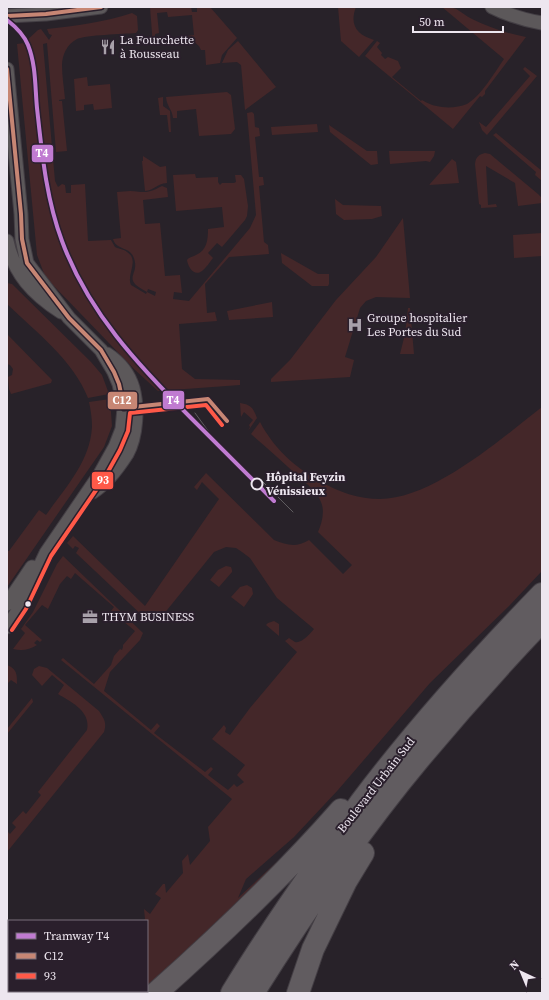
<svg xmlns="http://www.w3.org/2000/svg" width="549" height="1000" font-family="'Source Serif 4',serif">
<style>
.green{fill:#442729}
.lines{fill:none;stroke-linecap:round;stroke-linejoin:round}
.minor-casing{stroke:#433e44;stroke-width:15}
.primary-casing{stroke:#433e44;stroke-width:23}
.trunk-casing{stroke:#433e44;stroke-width:24}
.minor{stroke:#5c585a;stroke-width:13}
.primary{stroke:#5e595c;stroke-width:21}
.trunk{stroke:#615c60;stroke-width:22}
.tram{stroke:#5f5c5f;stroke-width:1}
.bus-1-casing{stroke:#2a1f2c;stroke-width:7}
.bus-2-casing{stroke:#2a1f2c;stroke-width:7}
.bus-1{stroke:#c78674;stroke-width:4}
.bus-2{stroke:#ff5948;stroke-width:4}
.tram-1-casing{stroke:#2a1f2c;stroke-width:7}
.tram-1{stroke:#c07bd1;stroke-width:4}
.stop-dot{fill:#2a1f2c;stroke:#ede6ef;stroke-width:2}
.bus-dot{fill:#ede6ef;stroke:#2a1f2c;stroke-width:1.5}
.labels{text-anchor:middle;stroke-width:4;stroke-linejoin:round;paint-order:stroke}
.poi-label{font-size:12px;fill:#ede6ef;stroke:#2a1f2c;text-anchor:start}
.stop-label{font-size:12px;font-weight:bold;fill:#ede6ef;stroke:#2a1f2c;text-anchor:start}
.street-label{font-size:12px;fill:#ede6ef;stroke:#2a1f2c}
.line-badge{stroke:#2a1f2c;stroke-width:1.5}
.badge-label{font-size:11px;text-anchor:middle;font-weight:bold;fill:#fff}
</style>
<rect width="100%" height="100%" fill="#282229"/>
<path class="green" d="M 150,7 L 191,7 L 192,12 L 197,12 L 197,7 L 210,7 L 237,38 L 222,55 L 220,63 L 206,65 L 205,50 L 201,50 L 199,46 L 187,36 L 194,35 L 192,15 L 168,17 L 167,12 L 157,13 L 159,33 L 155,34 L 155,42 L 153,46 Z
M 338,7 L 356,7 C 349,25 357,35 374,40 L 359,57 L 341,41 Z
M 442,7 C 458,6 459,12 472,19 C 489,27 508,34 526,37 L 485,91 L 485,94 L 482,97 L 480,96 L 453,129 L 365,56 L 377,41 L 380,43 L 377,47 L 382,53 L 381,55 L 385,59 L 388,57 L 398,61 L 401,68 L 392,77 L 421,101 L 422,100 C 429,104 434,106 442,107 C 450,108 460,107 467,104 C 481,96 495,72 504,59 Z
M 132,13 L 137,16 L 138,30 L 136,33 C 123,34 86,35 77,39 C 67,44 62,55 62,65 C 62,76 64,88 65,99 L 59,100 L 59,101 L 62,101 L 67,151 L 56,152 L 47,43 L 43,44 L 55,181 L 58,187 L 62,184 L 65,185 L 66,193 L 71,193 L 71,185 L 85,184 L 88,241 L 111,240 L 115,247 C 119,249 124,249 127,252 C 140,260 126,275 131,285 L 146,294 L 147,292 L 155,296 L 156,292 L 148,289 L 147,292 C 119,278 142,275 133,256 C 129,247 116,250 113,239 L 121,238 L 117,192 C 121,192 126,191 130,191 C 146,192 147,194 162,186 L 167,188 L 168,197 L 143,200 L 145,224 L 160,223 L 165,276 L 180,275 L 182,293 L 174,292 L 173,299 L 189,301 L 250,228 L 256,215 L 247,113 L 252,112 L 254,114 L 255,127 L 259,128 L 260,136 L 255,137 L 259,177 L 263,177 L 264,185 L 259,186 L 264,242 L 268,245 L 269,254 L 229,257 L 205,284 L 207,313 L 215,312 L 217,321 L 179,324 L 182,369 L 195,379 L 240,380 L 240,385 L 158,391 L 134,369 L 52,284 L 45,276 L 37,255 L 17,44 L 24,43 L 38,30 L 41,29 L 49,40 L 52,35 L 49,34 L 47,29 C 76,26 104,22 132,13 Z
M 238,41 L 276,87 L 245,110 L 241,65 L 237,62 L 222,63 L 228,50 Z
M 525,67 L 537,76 L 487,135 L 482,130 L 479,122 L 486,127 L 530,76 L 523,69 Z
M 87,77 L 88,86 L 110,84 L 112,108 L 94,110 L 93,104 L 84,105 L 84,110 L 76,111 L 74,79 Z
M 227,92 L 231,95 L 235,129 L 231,134 L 199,136 L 196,109 L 177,111 L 177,118 L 173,118 C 172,109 167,107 166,97 Z
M 163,97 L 163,106 L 170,111 L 171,132 L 169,132 L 167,115 L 160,115 L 158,98 Z
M 317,124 L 318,132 L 272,135 L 271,127 Z
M 329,125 L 367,151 L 377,151 L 378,164 L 371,165 L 330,132 Z
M 496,133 L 542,171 L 542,181 L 535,175 L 536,172 L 493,135 Z
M 389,151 L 435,151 L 434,156 L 430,162 L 426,161 L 390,164 Z
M 485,153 L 490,154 L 538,194 L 541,197 L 542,203 L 518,206 L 515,183 L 486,166 L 488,205 L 496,204 L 497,207 L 481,208 L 481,205 L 479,204 L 475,164 C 476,157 478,155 485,153 Z
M 143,156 L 160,167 L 166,166 L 167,183 C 156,184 155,190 145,191 L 142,161 L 143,161 Z
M 452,159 L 456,162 L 459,183 L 429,185 Z
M 195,174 L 196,178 L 218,177 L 218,182 L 220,185 L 222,183 L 234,183 L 236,182 L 235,175 L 241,175 L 244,179 L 248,206 L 247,216 L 245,220 L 222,247 L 217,243 L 208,253 L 213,258 C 210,262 206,268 202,271 C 194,277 188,267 187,260 C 189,257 192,257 196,255 C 207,250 208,240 208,229 L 224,227 L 222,207 L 176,211 L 173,175 Z
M 335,199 L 343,205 L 381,206 L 382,216 L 372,219 L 344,220 L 336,214 Z
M 403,218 L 410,298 L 376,297 L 366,301 L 360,308 L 345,357 L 354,360 L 350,377 L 271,382 L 271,379 L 290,360 L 336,300 L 376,257 Z
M 542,233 L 542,256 L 514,258 L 513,235 Z
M 281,253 L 318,274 L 329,274 L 329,284 L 328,286 L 312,286 L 282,263 Z
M 7,283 L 12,284 L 91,362 L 102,375 L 109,394 L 88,398 C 74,361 35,331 7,304 Z
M 272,302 L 273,317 L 229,320 L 227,311 Z
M 408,308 L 410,308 L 414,354 L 400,354 L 405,334 Z
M 7,334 L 52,380 L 51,383 L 11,394 L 9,389 L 8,377 L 12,375 L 13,369 L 10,365 L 7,364 Z
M 110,399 L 112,426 L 104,447 L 7,587 L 7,551 L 9,551 L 39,510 L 46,515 C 65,488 90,462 92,427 C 92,419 91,411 89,402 Z
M 240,403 C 252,405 253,408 257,418 L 248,431 L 250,427 L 249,425 L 253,420 L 244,412 L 241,417 Z
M 542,407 L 542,571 L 509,606 L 430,683 L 338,790 L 294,837 L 246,879 L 238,898 L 285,854 L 288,855 L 147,991 L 147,921 L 143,921 L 145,919 L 144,909 L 150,914 L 161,898 L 155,894 L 163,884 L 165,884 L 166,893 L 183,873 L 182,861 L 188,854 L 190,865 L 210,841 L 208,827 L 232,799 L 61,660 L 63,658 L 94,684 L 111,665 L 114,656 L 120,649 L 122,650 L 123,647 L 123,645 L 135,631 L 111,611 L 114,607 L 75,573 L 71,579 L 67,576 L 60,584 L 48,609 L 42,605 L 25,625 L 42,640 L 40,642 L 37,640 L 34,643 L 37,645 C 29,650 22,651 13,649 L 25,633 L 21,629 L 33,612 L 57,564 L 63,556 L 143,633 L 140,640 L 110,672 L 104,691 L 151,730 L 157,723 L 160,726 L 154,733 L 205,772 L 211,767 L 213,769 L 208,775 L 228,790 L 234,784 L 237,787 L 244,782 L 237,775 L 245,765 L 212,739 L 224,725 L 226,728 L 225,732 L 230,735 L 250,708 L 297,652 L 285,641 L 289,638 C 291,639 293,641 295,642 C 301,644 311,633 314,629 L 277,598 L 250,558 L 242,552 L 236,548 L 226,547 L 214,552 L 159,620 L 152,622 L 147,620 L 76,553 L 79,548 L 75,546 L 73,549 L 67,543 L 73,536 L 145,606 L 219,499 L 202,482 L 197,490 L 194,487 L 206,473 L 274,540 C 287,545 296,548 309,540 L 343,574 L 352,565 L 318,532 C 322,523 325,511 321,502 C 317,492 307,484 299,477 C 283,462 267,448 251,434 L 260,422 C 273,447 295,468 320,481 C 338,492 359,499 380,499 C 433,499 502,438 542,407 Z
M 226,566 L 231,567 L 232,570 L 232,572 L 219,587 L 210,580 L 218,570 Z
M 247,585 L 252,588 L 253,594 L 244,607 L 231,597 L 240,587 Z
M 274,621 L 279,624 L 279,636 L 266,625 L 268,623 Z
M 7,665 C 17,669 17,674 17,684 L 11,680 L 7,684 Z
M 39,666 L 47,668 L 99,711 C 104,719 107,722 104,732 L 7,852 L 7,831 L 10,834 L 16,827 L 12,823 L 23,811 L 26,814 L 41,795 L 38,792 L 87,730 C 91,711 71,702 58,694 L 64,685 L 52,675 L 42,686 L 32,675 L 34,669 Z
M 32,698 L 33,702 L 7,734 L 7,729 Z
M 33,991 L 146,991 L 144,993 L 35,993 Z"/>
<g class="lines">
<g class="minor-casing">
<path id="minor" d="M 492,7 C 508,15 525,20 542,23
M 7,16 L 46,14 L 101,7
M 7,69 L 21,214 L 22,239 L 27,263 L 69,318 L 101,350 L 114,372 L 119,384 L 124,408 L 122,429 L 115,447 L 100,474 L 46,553 L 21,606 L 7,627
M 7,241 C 14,274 33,294 61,312
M 93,492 C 107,483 118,468 127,454 C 137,436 138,407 133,388 C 129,374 119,362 107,354
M 7,604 L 32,567"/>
</g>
<g class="primary-casing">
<path id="primary" d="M 7,971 L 9,974
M 7,991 L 8,993"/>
</g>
<g class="trunk-casing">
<path id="trunk" d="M 156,993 C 221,935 284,875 341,810
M 232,993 C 260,947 290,903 321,859 C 334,840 348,821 361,802 C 416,729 478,660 542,594
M 253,993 C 304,912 358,832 419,759 C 459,711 500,665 542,621
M 298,993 L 313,949 L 346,881 L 363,853"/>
</g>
<use href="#minor" class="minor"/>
<use href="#primary" class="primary"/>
<use href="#trunk" class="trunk"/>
<path class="tram" d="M 195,413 L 220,447
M 261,480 L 293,512"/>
<g class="bus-1-casing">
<path id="bus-1" d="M 7,16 L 46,14 L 101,7
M 7,69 L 21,214 L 22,239 L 27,263 L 69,318 L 101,350 L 114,372 L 119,384 L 124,408 L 208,399 L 227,421"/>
</g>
<g class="bus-2-casing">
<path id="bus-2" d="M 12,630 L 26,609 L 51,556 L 105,477 L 120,450 L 128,431 L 130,413 L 206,405 L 222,425"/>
</g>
<use href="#bus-1" class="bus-1"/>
<use href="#bus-2" class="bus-2"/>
<g class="tram-1-casing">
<path id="tram-1" d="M 7,20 C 16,27 24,35 28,45 C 36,65 35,87 37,108 C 42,153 46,198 62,241 C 88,312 138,365 191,418 C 218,445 246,473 274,501"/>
</g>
<use href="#tram-1" class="tram-1"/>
</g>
<defs>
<g id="restaurant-bare" transform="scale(1.2)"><path d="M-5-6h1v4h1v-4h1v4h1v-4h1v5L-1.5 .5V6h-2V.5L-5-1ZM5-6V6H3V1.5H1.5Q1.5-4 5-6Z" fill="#a8a1aa" stroke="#2a1f2c" stroke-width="2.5" paint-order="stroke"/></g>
<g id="hospital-bare" transform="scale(1.2)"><path d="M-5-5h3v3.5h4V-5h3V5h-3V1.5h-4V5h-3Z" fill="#a8a1aa" stroke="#2a1f2c" stroke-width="2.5" paint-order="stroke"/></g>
<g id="office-bare" transform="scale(1.2)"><path d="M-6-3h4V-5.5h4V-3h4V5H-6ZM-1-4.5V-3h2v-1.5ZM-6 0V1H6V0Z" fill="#a8a1aa" stroke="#2a1f2c" stroke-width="2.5" paint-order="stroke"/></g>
</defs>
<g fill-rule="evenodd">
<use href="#restaurant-bare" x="108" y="47"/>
<use href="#hospital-bare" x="355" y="325"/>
<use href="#office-bare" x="90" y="617"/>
</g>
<circle class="stop-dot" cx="257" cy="484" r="5.5"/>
<circle class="bus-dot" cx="28" cy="604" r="3.5"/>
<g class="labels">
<g class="poi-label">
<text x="120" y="44">La Fourchette<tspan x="120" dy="14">à Rousseau</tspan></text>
<text x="367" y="322">Groupe hospitalier<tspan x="367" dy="14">Les Portes du Sud</tspan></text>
<text x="102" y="621">THYM BUSINESS</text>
</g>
<g class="stop-label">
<text x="266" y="481">Hôpital Feyzin<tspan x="266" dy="14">Vénissieux</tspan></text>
</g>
<g class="street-label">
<text transform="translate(376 785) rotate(-52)" y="4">Boulevard Urbain Sud</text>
</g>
</g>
<g class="line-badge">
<rect x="31" y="144" width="23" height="19" rx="4" fill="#c07bd1"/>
<rect x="162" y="390" width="23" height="20" rx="4" fill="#c07bd1"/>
<rect x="107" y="391" width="31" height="19" rx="4" fill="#c78674"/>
<rect x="91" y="471" width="23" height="19" rx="4" fill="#ff5948"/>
</g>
<g class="badge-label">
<text x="42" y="157">T4</text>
<text x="173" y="404">T4</text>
<text x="122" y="404">C12</text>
<text x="103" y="484">93</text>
</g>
<rect width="549" height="1000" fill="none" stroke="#ede6ef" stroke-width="16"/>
<rect x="8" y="920" width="140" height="72" fill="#2a1f2c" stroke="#786f7a"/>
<rect x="16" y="933" width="20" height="6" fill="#c07bd1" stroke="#786f7a"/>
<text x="44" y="940" font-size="12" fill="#ede6ef">Tramway T4</text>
<rect x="16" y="953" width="20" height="6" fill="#c78674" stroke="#786f7a"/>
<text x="44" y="960" font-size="12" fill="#ede6ef">C12</text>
<rect x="16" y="973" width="20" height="6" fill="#ff5948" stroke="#786f7a"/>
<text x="44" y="980" font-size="12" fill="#ede6ef">93</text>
<g transform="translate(521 972) rotate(316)" stroke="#2a1f2c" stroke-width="3" paint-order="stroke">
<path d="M0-3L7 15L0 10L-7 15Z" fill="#ede6ef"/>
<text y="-6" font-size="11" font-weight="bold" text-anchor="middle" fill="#ede6ef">N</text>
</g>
<path d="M413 26v6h90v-6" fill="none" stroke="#ede6ef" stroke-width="2"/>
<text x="419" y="26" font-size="12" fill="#ede6ef" stroke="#2a1f2c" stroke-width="3" paint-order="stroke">50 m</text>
</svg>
